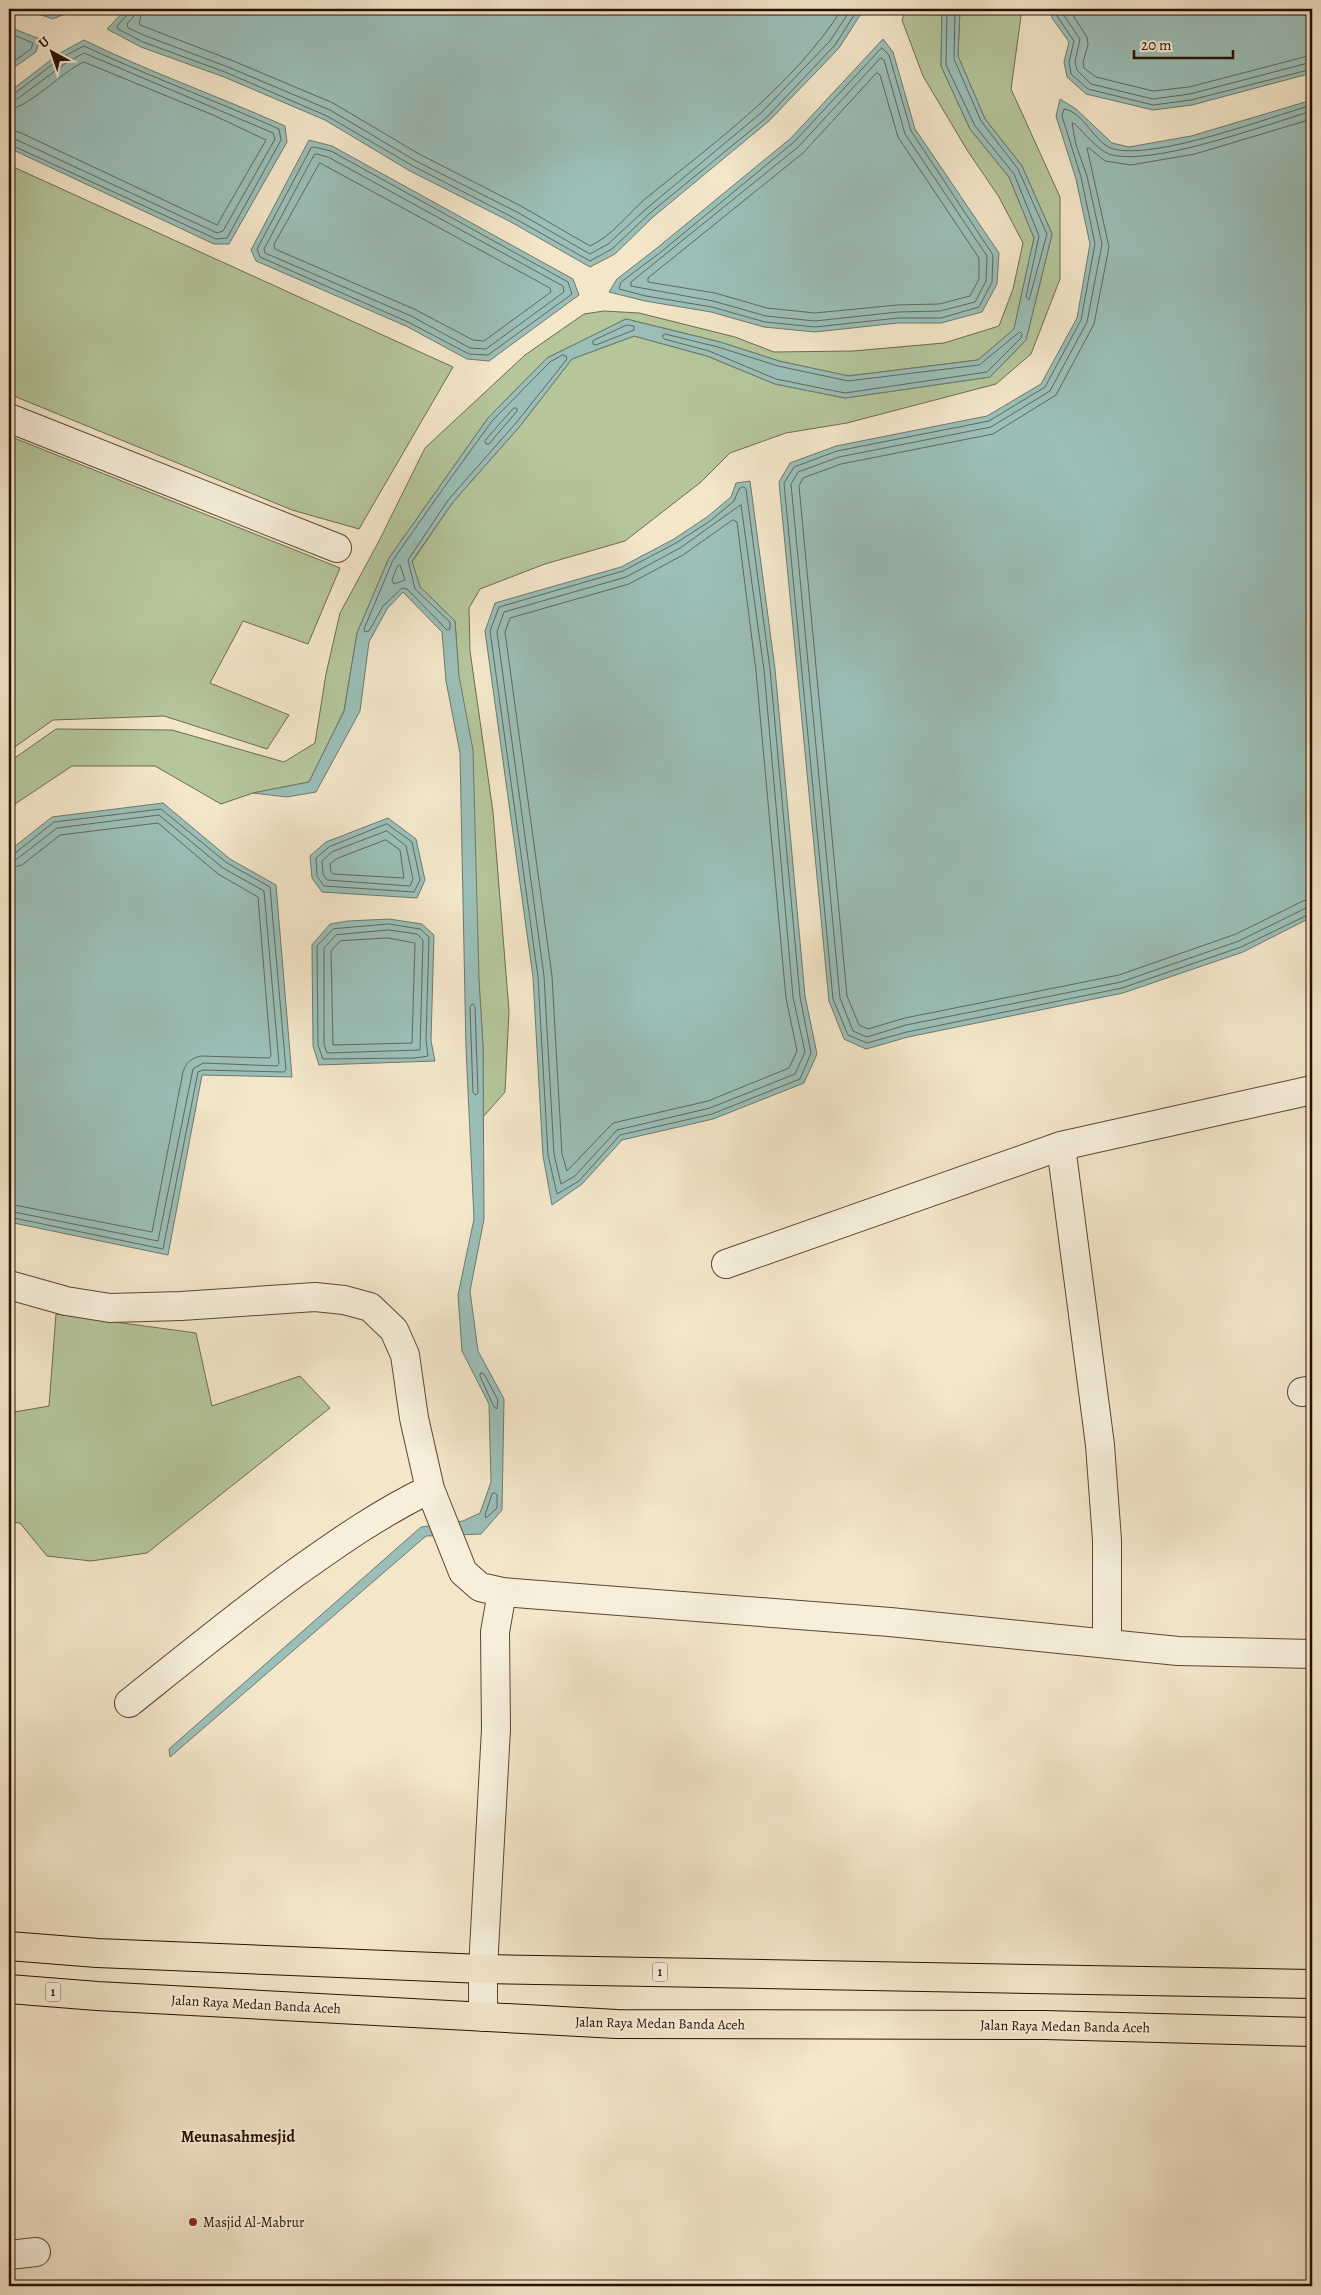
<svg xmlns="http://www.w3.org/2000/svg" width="1321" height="2295" font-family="Alegreya,serif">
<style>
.green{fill:#b5c69b;stroke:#706a4e}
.water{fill:#9bbfb8;stroke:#6e796e}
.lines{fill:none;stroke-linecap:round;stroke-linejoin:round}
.shore{stroke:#62675c;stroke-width:1}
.minor-casing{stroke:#5c4532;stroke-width:30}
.highway-casing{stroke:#2a0f00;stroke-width:30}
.minor{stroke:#f7efdc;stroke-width:28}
.highway{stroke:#f3e6c9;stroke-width:28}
.poi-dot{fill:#8f2418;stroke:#f7efdc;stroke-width:2}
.labels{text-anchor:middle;stroke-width:4;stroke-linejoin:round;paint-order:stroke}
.shield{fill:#f7efdc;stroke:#685242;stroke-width:1}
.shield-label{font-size:12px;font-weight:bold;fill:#2a0f00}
.street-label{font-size:14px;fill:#2a0f00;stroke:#f7efdc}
.poi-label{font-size:14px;fill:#2a0f00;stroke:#f7efdc;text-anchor:start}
.quarter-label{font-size:16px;font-weight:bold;fill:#2a0f00;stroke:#f7efdc}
</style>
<rect width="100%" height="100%" fill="#f3e6c9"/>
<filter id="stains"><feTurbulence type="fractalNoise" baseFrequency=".004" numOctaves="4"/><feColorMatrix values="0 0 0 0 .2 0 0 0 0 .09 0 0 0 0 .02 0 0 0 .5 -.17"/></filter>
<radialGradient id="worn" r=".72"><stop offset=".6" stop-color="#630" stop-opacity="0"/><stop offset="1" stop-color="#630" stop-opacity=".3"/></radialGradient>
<path class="green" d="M 906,9 L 942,9 L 941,66 L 970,129 L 1009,177 L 1034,238 L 1014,329 L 978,360 L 848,376 L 779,361 L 720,342 L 626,319 L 547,358 L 488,418 L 389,558 L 357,633 L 344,711 L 309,782 L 253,793 L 221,804 L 155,766 L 72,766 L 9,808 L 9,762 L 56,729 L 172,730 L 284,762 L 315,743 L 326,674 L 340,613 L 379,541 L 425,448 L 525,355 L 584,314 L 604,311 L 639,313 L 735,337 L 774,352 L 853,351 L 944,343 L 999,326 L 1013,289 L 1023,243 L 999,197 L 967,150 L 923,76 L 902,20 Z
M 960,9 L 1022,9 L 1011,89 L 1060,197 L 1060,279 L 1031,354 L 996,384 L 847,423 L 786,433 L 730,453 L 701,482 L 625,541 L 545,564 L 480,589 L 469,608 L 470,651 L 493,812 L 509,1011 L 505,1092 L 483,1117 L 483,1046 L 455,621 L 420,587 L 412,562 L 453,502 L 520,426 L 572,359 L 634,336 L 707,356 L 775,384 L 845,398 L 990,377 L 1026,340 L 1052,234 L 1022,166 L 985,119 L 958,56 Z
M 9,165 L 453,367 L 359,529 L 292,510 L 9,394 Z
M 9,436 L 340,568 L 308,644 L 243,621 L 210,683 L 289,715 L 267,749 L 164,716 L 53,720 L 9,751 Z
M 56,1314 L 196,1333 L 212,1406 L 300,1376 L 330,1408 L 147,1553 L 91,1561 L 47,1556 L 20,1523 L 9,1522 L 9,1413 L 49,1406 Z"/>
<path class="water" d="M 23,9 L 76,9 L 53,19 Z
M 126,9 L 864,9 L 839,48 L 769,121 L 653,217 L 615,254 L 590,267 L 511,222 L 410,171 L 325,120 L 224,77 L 141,47 L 107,29 Z
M 942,9 L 960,9 L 958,56 L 985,119 L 1022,166 L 1052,234 L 1026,340 L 990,377 L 845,398 L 775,384 L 707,356 L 634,336 L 572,359 L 520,426 L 453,502 L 412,561 L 420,587 L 455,621 L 459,676 L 473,750 L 479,979 L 483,1046 L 484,1219 L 470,1291 L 478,1351 L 504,1399 L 502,1510 L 481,1534 L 426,1536 L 170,1757 L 169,1749 L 421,1527 L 463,1521 L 480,1513 L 491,1482 L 489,1404 L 462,1351 L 458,1295 L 474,1219 L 466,1048 L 460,753 L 446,681 L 442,632 L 403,592 L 387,609 L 369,642 L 360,711 L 316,792 L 287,797 L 253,793 L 309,782 L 344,711 L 357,633 L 389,558 L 488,418 L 547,358 L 626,319 L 720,342 L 779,361 L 849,376 L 978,360 L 1014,329 L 1034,238 L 1009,177 L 970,129 L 941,66 Z
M 1050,9 L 1312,9 L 1312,73 L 1192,105 L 1153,110 L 1086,94 L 1067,77 L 1064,62 L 1069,42 L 1052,18 Z
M 9,27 L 40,39 L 36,52 L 9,71 Z
M 883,39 L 893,52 L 915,129 L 999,253 L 997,284 L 982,312 L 941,323 L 898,323 L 815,332 L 764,327 L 711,312 L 645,301 L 609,292 L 617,279 L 657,248 L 791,138 Z
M 84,40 C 149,72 218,96 285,126 L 287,142 L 229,244 L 214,244 L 9,148 L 9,92 L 60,53 Z
M 1060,99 L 1076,109 L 1112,143 L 1129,147 L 1191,136 L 1312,100 L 1312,917 L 1243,952 L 1123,993 L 908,1037 L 866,1049 L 844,1039 L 829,1001 L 779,482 L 790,463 L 836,446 L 987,416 L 1041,384 L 1077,318 L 1090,244 L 1076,179 L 1056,116 Z
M 309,140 L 332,146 L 573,279 L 579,295 L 489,361 L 467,359 L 406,326 L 256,261 L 251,250 Z
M 750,481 L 775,669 L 805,996 L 817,1054 L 804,1083 L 713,1119 L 622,1140 L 582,1184 L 552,1205 L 543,1156 L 533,977 L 485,631 L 495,603 L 621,567 L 674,539 L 707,517 L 731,497 L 736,483 Z
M 163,803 L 230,859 L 276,885 L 292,1077 L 202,1075 L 168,1255 L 9,1222 L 9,851 L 52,817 Z
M 388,818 L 416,839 L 425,880 L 417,898 L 322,892 L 312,878 L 310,856 L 326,842 Z
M 389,919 L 422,924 L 434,935 L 431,1041 L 435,1061 L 319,1065 L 313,1046 L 312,945 L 330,924 L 348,921 Z"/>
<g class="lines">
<path class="shore" d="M 129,9 L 128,14 L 117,26 L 118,29 L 143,42 L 225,72 L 327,116 L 413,166 L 514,218 L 590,261 L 612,249 L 650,213 L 766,118 L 835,45 L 858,9
M 136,9 L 134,16 L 127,24 L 128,28 L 146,36 L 228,67 L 330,110 L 416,161 L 517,212 L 590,254 L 608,244 L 646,209 L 761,113 L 830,41 L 851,9
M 143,9 L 139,23 L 140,25 L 231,60 L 333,103 L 419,154 L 521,206 L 590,246 C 612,236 627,215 645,199 C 715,142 793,86 842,9
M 947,9 L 946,65 L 975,126 L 1014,174 L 1039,236 L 1026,297 L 1029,300 L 1047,234 L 1018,169 L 981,121 L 954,59 L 955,9
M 1056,9 L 1057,16 L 1074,41 L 1069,62 L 1071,74 L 1088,89 L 1153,105 L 1191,100 L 1312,69
M 1062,9 L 1063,14 L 1080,39 L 1075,62 L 1077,70 L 1091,84 L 1153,99 L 1190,94 L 1312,62
M 1069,9 L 1087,37 L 1088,45 L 1083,62 L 1084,68 L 1096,77 L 1153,91 L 1189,87 L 1312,55
M 9,33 L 33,43 L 31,49 L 9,65
M 882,48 L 889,55 L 911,131 L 993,255 L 992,282 L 979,307 L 941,318 L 898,318 L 815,327 L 765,322 L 712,307 L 646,296 L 619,289 L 621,282 L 661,252 L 794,142 Z
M 881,58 L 884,60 L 905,134 L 987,256 L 986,281 L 975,302 L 940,311 L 898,312 L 815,321 L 766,316 L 713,301 L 631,286 L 631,282 L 798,147 Z
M 877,73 L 880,75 L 898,137 L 979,258 L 979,279 L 970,296 L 939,304 L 897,305 L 815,313 L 767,308 L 715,293 L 648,282 L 648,278 L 803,153 Z
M 9,95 L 14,94 L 62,57 L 84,46 C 148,76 214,100 279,129 L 281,140 L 227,238 L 216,239 L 9,144
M 9,101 L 17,99 L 66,63 L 84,53 L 273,133 L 275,139 L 223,231 L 217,233 L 15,139 L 9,138
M 1312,105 C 1267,118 1156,160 1113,149 C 1094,143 1084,112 1064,109 L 1062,116 L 1081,177 L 1095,244 L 1081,320 L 1045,387 L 989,421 L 837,451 L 794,467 L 784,483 L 833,999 L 848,1035 L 867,1043 L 907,1032 L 1122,988 L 1241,947 L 1312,913
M 9,109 C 29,108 62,71 84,62 L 213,115 L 266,140 L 217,225 L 19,132 L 9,130
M 1312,111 C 1268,124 1149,168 1109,154 C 1097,149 1084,133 1075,124 L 1072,123 L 1076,145 L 1087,176 L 1102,244 L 1087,322 L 1050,391 L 991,427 L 839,457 L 798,472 L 791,484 L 840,998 L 853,1031 L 867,1037 L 906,1025 L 1121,982 L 1239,941 L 1306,908 L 1312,907
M 1312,119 L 1195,154 L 1131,165 L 1105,161 L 1089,148 L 1087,148 L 1109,247 L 1094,324 L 1056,395 L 993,434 L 841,464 L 803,478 L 799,486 L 847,996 L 859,1025 L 868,1029 L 905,1018 L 1119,975 L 1236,934 L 1303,901 L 1312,899
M 314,147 L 331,151 L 568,282 L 572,294 L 488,355 L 469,354 L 408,322 L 260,257 L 257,249 L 311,148 Z
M 317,154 L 328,157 L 563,286 L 564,292 L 486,349 L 470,348 L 411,316 L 265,253 L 264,249 L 314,155 Z
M 320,163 L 550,288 L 551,292 L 484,341 L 473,340 L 414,309 L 275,249 L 274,245 Z
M 627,325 L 634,326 L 634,330 L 596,345 L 593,344 L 593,341 Z
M 1020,332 L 1022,334 L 1021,338 L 987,372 L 845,393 L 776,379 L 709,351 L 664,339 L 662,336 L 665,334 L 718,347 L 778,366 L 848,381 L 979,365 Z
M 563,355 L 566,356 L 567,359 L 516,423 L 449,499 L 408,560 L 415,589 L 450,622 L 450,629 L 447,630 L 407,589 L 402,588 L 383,606 L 369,631 L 365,632 L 364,629 L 393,560 L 445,486 L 492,421 L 550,362 Z
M 514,408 L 517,408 L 517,411 L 489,444 L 486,444 L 485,441 Z
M 744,487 L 746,489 L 770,669 L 800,997 L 811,1053 L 800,1079 L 712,1114 L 620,1135 L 579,1181 L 557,1194 L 548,1155 L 538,977 L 490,631 L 499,607 L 623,571 L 676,543 L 710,521 L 734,501 L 739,489 Z
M 741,505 L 764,670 L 793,997 L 805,1052 L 795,1074 L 710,1108 L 617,1130 L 575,1176 L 561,1184 L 554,1154 L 544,976 L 497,632 L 504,612 L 626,577 L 680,548 Z
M 733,520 L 737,522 L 756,671 L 786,998 L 797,1051 L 789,1068 L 708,1101 L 613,1123 L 567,1171 L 562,1154 L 552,976 L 505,632 L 510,618 L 629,584 L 683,555 Z
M 400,565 L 405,580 L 394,584 L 392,580 L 397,567 Z
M 387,824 L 412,842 L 420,880 L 414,892 L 324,886 L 317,876 L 316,858 L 329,847 Z
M 387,831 L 406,846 L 413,879 L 410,886 L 327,880 L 323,874 L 322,861 L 332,852 Z
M 386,840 L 400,850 L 404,878 L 333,874 L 331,872 L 330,864 L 336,859 Z
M 9,855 L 14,854 L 54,822 L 161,809 L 227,863 L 270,887 L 286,1070 L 284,1072 L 203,1070 L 198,1072 L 163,1249 L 9,1217
M 9,861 L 17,859 L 57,828 L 159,815 L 223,868 L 264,891 L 279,1063 L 277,1066 L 203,1063 L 193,1069 L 158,1241 L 9,1211
M 9,868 L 22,865 L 60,835 L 158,823 L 218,874 L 258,897 L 271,1056 L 269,1058 L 201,1056 C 191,1058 186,1063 183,1072 L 152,1232 L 9,1204
M 389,924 L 420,929 L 429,937 L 426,1040 L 428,1056 L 415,1058 L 323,1059 L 318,1045 L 317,946 L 333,929 Z
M 389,930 L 417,934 L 423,940 L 420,1050 L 327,1053 L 324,1044 L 324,948 L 336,935 Z
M 388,938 L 415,943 L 412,1043 L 333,1045 L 331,951 L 340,941 Z
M 473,1004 L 475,1007 L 478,1093 L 476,1095 L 473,1093 L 470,1007 Z
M 481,1373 L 484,1374 L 498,1400 L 497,1409 L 494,1407 L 480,1376 Z
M 495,1493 L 497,1495 L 497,1508 L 486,1518 L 485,1515 L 492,1494 Z"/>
<g class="minor-casing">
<path id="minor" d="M 9,418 L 337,548
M 1061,1146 L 1100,1445 L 1107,1540 L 1107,1644
M 726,1264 L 1061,1146 L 1312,1090
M 9,1285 L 66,1301 L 110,1308 L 181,1306 L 315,1297 L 344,1300 L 370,1307 L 394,1330 L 405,1355 L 414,1418 L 430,1489 L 463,1572 L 480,1587 L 502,1592
M 1302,1392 L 1312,1390
M 129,1703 C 184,1659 238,1615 294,1574 C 339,1542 380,1513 430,1489
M 483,2017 L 483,1969 L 496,1729 L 495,1632 L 502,1592 L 890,1622 L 1178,1651 L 1312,1654
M 9,2255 L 36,2252"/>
</g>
<g class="highway-casing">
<path id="highway" d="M 9,1946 L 97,1953 L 483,1969 L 1312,1984
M 9,1989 L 97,1996 L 617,2024 L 1045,2025 L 1312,2032"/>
</g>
<use href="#minor" class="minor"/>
<use href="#highway" class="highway"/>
</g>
<circle class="poi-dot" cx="193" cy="2222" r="5"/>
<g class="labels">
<g class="shield">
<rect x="652.5" y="1962.5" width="15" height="19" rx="4"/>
<rect x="45.5" y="1982.5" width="15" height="19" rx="4"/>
</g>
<g class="shield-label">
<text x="660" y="1976">1</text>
<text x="53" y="1996">1</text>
</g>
<g class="street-label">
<text transform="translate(256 2004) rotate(3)" y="5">Jalan Raya Medan Banda Aceh</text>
<text transform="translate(660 2023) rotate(1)" y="5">Jalan Raya Medan Banda Aceh</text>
<text transform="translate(1065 2026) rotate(1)" y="5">Jalan Raya Medan Banda Aceh</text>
</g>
<g class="poi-label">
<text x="203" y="2227">Masjid Al-Mabrur</text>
</g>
<g class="quarter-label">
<text x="238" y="2142">Meunasahmesjid</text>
</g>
</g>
<rect width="1321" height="2295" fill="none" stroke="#f3e6c9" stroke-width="30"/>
<rect x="10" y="10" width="1301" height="2275" fill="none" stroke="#2a0f00" stroke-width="2.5"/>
<rect x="15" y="15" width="1291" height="2265" fill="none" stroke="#2a0f00"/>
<g transform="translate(52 52) rotate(320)" stroke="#f7efdc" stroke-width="4" paint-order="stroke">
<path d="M0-4L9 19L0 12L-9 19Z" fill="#2a0f00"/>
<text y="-8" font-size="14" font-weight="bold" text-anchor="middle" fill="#2a0f00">U</text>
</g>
<path d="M1134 50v8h99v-8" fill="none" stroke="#2a0f00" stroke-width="2.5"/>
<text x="1141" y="50" font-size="15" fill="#2a0f00" stroke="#f7efdc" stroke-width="4" paint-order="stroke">20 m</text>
<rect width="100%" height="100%" filter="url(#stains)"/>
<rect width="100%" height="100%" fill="url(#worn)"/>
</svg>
